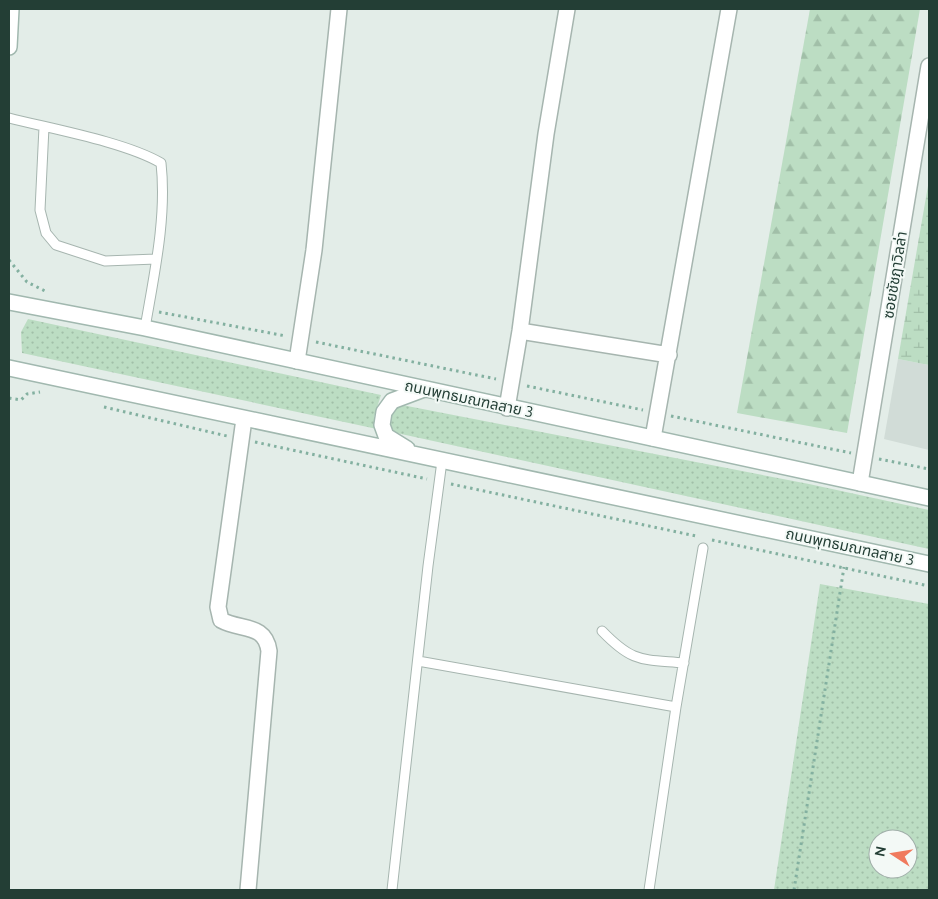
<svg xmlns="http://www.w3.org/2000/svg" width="938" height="899" font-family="Ubuntu,'Noto Sans Thai',sans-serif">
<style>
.built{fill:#d1dcd7}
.grass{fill:url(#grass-dots);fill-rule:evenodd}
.forest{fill:url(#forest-firs)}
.wetland{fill:url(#wetland-marsh)}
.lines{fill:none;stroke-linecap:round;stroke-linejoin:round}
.service-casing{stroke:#a6b5af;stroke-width:11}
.minor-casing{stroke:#a6b5af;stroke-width:18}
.secondary-casing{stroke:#a1b8af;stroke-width:18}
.path{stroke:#83b0a0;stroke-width:3;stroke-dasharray:2.5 4;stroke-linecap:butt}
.service{stroke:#fff;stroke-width:9}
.minor{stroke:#fff;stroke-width:15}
.secondary{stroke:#fff;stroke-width:15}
.labels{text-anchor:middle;stroke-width:4;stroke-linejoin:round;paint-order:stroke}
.street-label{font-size:15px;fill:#233e35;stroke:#f3f9f6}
</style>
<defs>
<pattern id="grass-dots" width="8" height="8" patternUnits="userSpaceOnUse" patternTransform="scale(1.25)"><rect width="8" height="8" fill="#bcddc3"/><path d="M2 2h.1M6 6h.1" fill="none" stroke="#a1bfa8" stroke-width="1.8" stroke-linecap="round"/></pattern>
<pattern id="forest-firs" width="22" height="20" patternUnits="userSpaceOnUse" patternTransform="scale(1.25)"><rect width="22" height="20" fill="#bcddc3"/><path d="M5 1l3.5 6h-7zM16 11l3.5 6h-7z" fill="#a1bfa8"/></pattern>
<pattern id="wetland-marsh" width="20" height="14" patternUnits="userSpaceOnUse" patternTransform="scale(1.25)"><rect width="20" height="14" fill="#bcddc3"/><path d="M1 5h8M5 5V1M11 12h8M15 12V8" fill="none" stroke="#a1bfa8"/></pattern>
</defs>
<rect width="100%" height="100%" fill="#e3ede8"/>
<path class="built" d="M 898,359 L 929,365 L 929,450 L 884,439 Z"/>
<path class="grass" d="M 28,319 L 381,395 L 374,417 L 377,429 L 22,353 L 21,332 Z
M 402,405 L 809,484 L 929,510 L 929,549 L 392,432 L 389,419 L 392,410 Z
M 820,584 L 929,604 L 929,890 L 774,890 ZM 878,839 L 908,839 L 908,869 L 878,869 Z"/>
<path class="forest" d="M 810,9 L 920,9 L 847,433 L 737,413 Z"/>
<path class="wetland" d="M 929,180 L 929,365 L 898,359 Z"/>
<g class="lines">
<g class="service-casing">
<path id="service" d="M 9,118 C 52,129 125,142 161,163 C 167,217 154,275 145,328
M 44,127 L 40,210 L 46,233 L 56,245 L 105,261 L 156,259
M 602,631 C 633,663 641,659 684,663
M 418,661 L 676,707
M 392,890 L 428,566 L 442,461
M 649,890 L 676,707 L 703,548"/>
</g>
<g class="minor-casing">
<path id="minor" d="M 520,331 L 669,355
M 297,361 L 314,250 L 339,9
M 507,408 L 520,331 L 546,134 L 567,9
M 244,419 L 218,607 L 221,620 C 241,631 265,623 269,651 L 248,890
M 653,438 L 729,9
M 860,483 L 929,66"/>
</g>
<g class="secondary-casing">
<path id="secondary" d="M 9,47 L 11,9
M 9,302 L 145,328 L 929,498
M 9,368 L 929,564
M 407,449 L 386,436 L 382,425 L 384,412 L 392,401 L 424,389"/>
</g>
<path class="path" d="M 9,260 L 27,282 L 47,292
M 159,312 L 286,336
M 316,342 L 496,379
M 527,386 L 643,410
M 9,398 L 21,400 L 27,394 L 40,392
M 104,407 L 227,436
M 671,416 L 851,453
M 255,442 L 427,479
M 879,459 L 929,469
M 451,484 L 696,536
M 712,540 L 929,586
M 794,890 L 844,567"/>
<use href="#service" class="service"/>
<use href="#minor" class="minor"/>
<use href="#secondary" class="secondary"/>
</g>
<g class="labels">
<g class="street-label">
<text transform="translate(895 275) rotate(-81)" y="5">ซอยชัชฎาวิลล่า</text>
<text transform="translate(469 399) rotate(12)" y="5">ถนนพุทธมณฑลสาย 3</text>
<text transform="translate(850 547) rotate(12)" y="5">ถนนพุทธมณฑลสาย 3</text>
</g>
</g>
<rect width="938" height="899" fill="none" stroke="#233e35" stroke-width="20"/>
<g transform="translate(893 854) rotate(282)"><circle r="24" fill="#f3f9f6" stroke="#a0aea9"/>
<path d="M0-4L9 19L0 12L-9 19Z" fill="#f07a5d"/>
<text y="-8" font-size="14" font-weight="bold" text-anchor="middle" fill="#233e35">N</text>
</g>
</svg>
